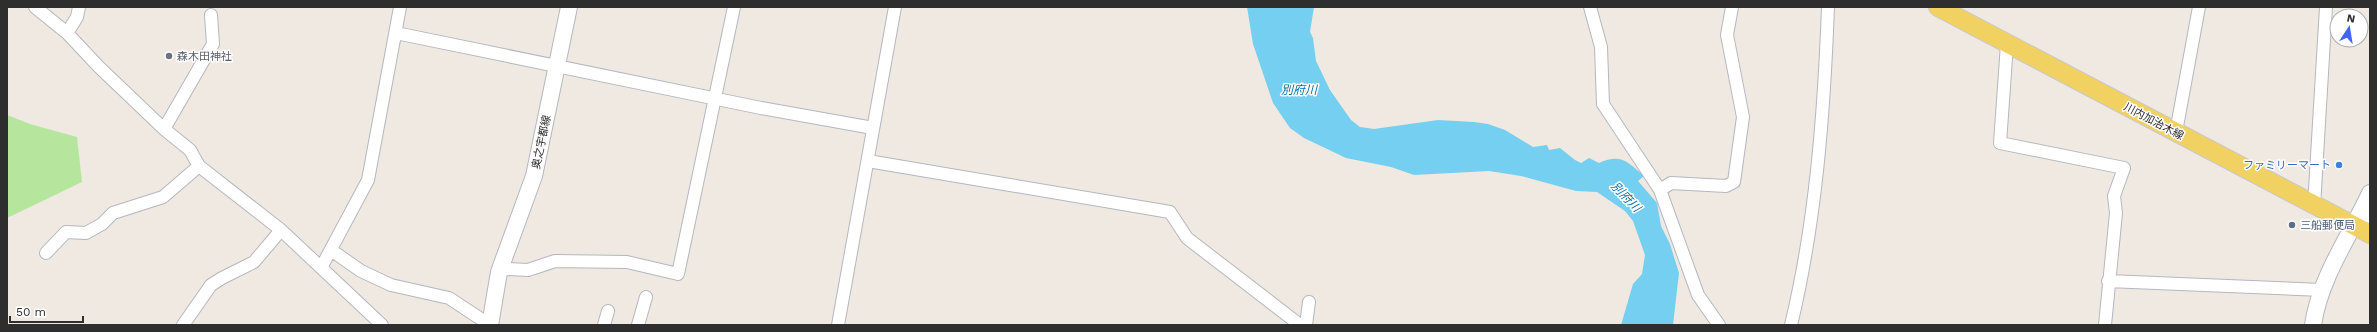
<svg xmlns="http://www.w3.org/2000/svg" width="2377" height="332" font-family="'Work Sans','Noto Sans JP',sans-serif">
<style>
.green{fill:#b6e59e}
.water{fill:#75cff0}
.lines{fill:none;stroke-linecap:round;stroke-linejoin:round}
.street-casing{stroke:#b4b7c1;stroke-width:14}
.secondary-casing{stroke:#b4b7c1;stroke-width:18}
.primary-casing{stroke:#c9c9c9;stroke-width:20}
.street{stroke:#fff;stroke-width:12}
.secondary{stroke:#fff;stroke-width:16}
.primary{stroke:#f2d163;stroke-width:18}
.worship-dot{fill:#6b7280;stroke:#fff;stroke-width:1.5}
.shop-dot{fill:#3f7fe0;stroke:#fff;stroke-width:1.5}
.service-dot{fill:#5c6f8a;stroke:#fff;stroke-width:1.5}
.labels{text-anchor:middle;stroke-width:3;stroke-linejoin:round;paint-order:stroke}
.worship-label{font-size:11px;fill:#5b616d;stroke:#fff;text-anchor:start}
.street-label{font-size:11px;fill:#2e2e2e;stroke:#fff}
.shop-label{font-size:11px;fill:#366cbe;stroke:#fff;text-anchor:end}
.service-label{font-size:11px;fill:#4e5e75;stroke:#fff;text-anchor:start}
.water-label{font-size:12px;font-style:italic;fill:#0d6fa3;stroke:#fff}
</style>
<rect width="100%" height="100%" fill="#efe9e1"/>
<path class="green" d="M 7,115 L 30,124 L 77,137 L 82,182 L 7,218 Z"/>
<path class="water" d="M 1247,7 L 1314,7 L 1310,32 L 1313,38 L 1316,61 L 1330,90 L 1351,120 L 1360,127 L 1374,129 L 1438,120 L 1474,122 L 1488,124 L 1505,130 L 1533,147 L 1547,145 L 1549,150 L 1560,148 L 1575,160 L 1581,163 L 1589,158 L 1599,163 C 1621,153 1628,162 1644,176 L 1638,181 L 1657,203 L 1661,226 L 1670,244 L 1679,273 L 1673,325 L 1621,325 L 1633,284 L 1642,274 L 1645,255 L 1633,221 L 1625,211 L 1597,192 L 1576,191 L 1521,176 L 1489,171 L 1414,175 L 1391,167 L 1346,158 L 1304,138 L 1290,128 L 1273,103 L 1253,44 Z"/>
<g class="lines">
<g class="street-casing">
<path id="street" d="M 35,7 L 67,33 L 99,67 L 164,129 L 190,150 L 199,166 L 281,230 L 382,325
M 1590,7 L 1601,47 L 1603,104 L 1660,190 L 1698,295 L 1719,325
M 67,33 L 77,17 L 79,7
M 396,33 L 761,108 L 873,128
M 2007,44 L 2000,143 L 2124,168 L 2114,196 L 2116,213 L 2105,325
M 164,129 L 213,44 L 211,15
M 2176,132 L 2199,7
M 868,161 L 1170,212 L 1187,238 L 1300,325
M 1660,190 L 1671,183 L 1726,186 L 1734,182 L 1743,117 L 1727,35 L 1732,7
M 2314,206 L 2326,7
M 2360,214 L 2370,217
M 331,250 L 361,271 L 391,285 L 449,298 L 490,325
M 46,253 L 66,232 L 86,233 L 102,224 L 113,213 L 163,197 L 199,166
M 322,266 L 368,180 L 400,7
M 499,272 L 507,269 L 528,270 L 555,261 L 627,262 L 678,274 L 734,7
M 2108,281 L 2322,290
M 183,325 L 211,285 L 222,278 L 254,262 L 281,230
M 604,325 L 608,311
M 638,325 L 646,297
M 838,325 L 895,7
M 1306,325 L 1309,302
M 1791,325 C 1816,221 1824,114 1828,7"/>
</g>
<g class="secondary-casing">
<path id="secondary" d="M 490,325 L 499,272 L 534,176 L 569,7
M 2313,325 C 2320,277 2350,236 2370,193"/>
</g>
<g class="primary-casing">
<path id="primary" d="M 1938,7 L 2370,234"/>
</g>
<use href="#street" class="street"/>
<use href="#secondary" class="secondary"/>
<use href="#primary" class="primary"/>
</g>
<circle class="worship-dot" cx="169" cy="56" r="4"/>
<circle class="shop-dot" cx="2339" cy="165" r="4"/>
<circle class="service-dot" cx="2292" cy="225" r="4"/>
<g class="labels">
<g class="worship-label">
<text x="177" y="60">森木田神社</text>
</g>
<g class="street-label">
<text transform="translate(2154 121) rotate(28)" y="4">川内加治木線</text>
<text transform="translate(541 142) rotate(-78)" y="4">奥之宇都線</text>
</g>
<g class="shop-label">
<text x="2331" y="169">ファミリーマート</text>
</g>
<g class="service-label">
<text x="2300" y="229">三船郵便局</text>
</g>
<g class="water-label">
<text x="1299" y="94">別府川</text>
<text transform="translate(1626 197) rotate(46)" y="4">別府川</text>
</g>
</g>
<rect width="2377" height="332" fill="none" stroke="#2e2e2e" stroke-width="16"/>
<g transform="translate(2349 28) rotate(12)"><circle r="19" fill="#ffffff" stroke="#ababab"/>
<path d="M0-3L7 15L0 10L-7 15Z" fill="#4264fb"/>
<text y="-6" font-size="11" font-weight="bold" text-anchor="middle" fill="#2e2e2e">N</text>
</g>
<path d="M10 316v6h73v-6" fill="none" stroke="#2e2e2e" stroke-width="2"/>
<text x="16" y="316" font-size="12" fill="#2e2e2e" stroke="#ffffff" stroke-width="3" paint-order="stroke">50 m</text>
</svg>
